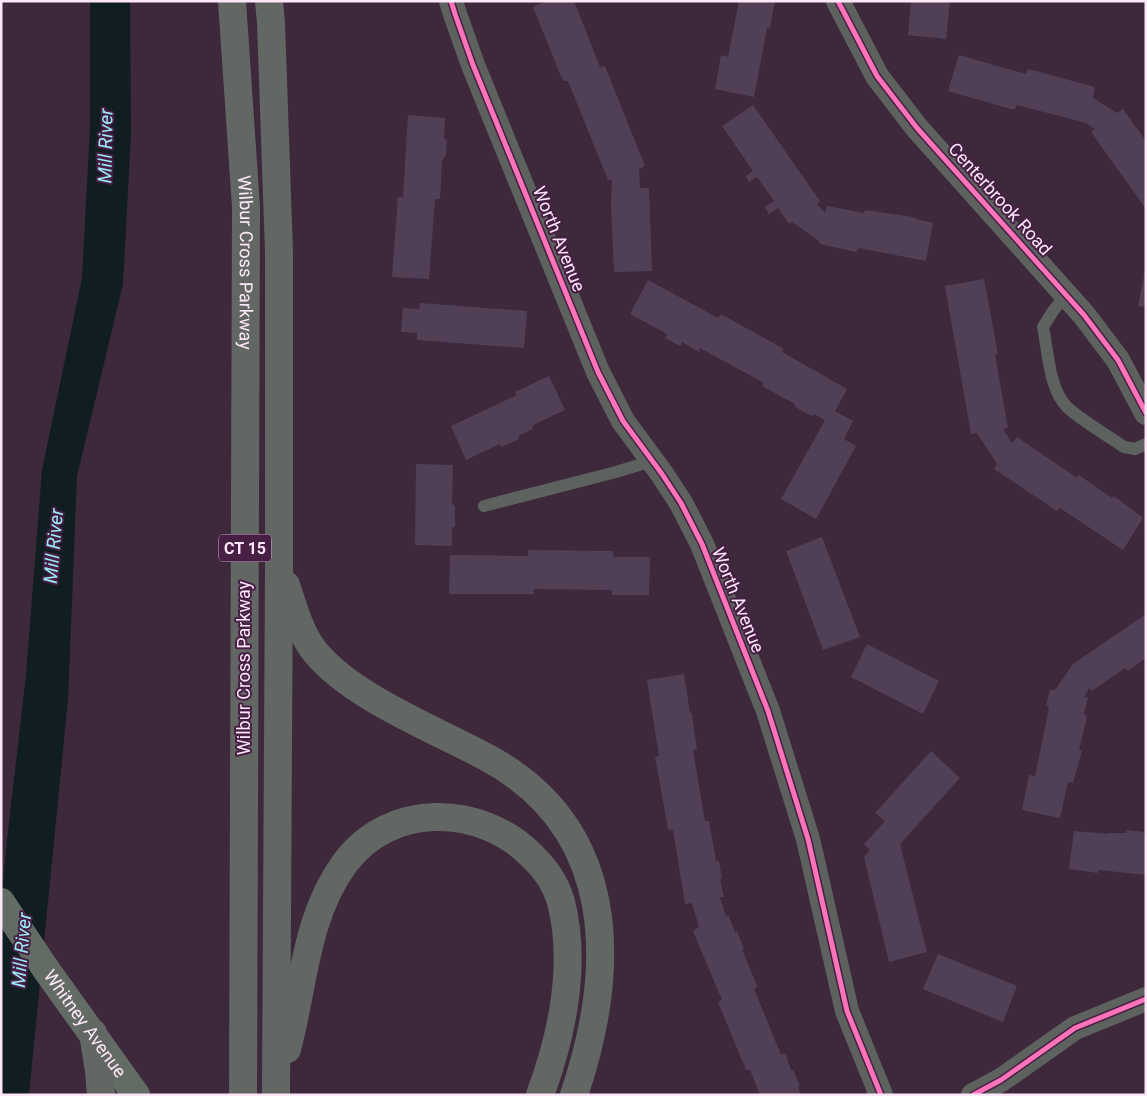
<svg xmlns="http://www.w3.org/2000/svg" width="1147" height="1096" font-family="Roboto,sans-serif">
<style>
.water{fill:#101d21}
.building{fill:#514055}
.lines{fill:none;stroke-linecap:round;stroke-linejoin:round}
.service{stroke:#5e625f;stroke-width:12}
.minor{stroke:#5e625f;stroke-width:24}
.primary{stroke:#636b65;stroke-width:28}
.motorway{stroke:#626763;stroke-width:28}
.cycleway-casing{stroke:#471f44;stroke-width:8}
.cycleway{stroke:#fb73b8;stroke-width:5}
.labels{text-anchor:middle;stroke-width:4;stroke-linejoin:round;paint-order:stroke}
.shield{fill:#471f44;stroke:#c6acc3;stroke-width:1}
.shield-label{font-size:16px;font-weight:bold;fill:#fde8fa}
.street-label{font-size:18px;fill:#fde8fa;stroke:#471f44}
.water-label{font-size:19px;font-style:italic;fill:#9aecfa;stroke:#471f44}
</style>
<rect width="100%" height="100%" fill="#3e283c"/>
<path class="water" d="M 90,1 L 130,1 L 131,134 L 123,284 L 77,476 L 68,699 L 29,1095 L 1,1095 L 1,905 L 7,840 L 26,675 L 42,470 L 82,278 L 90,127 Z"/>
<path class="building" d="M 545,1 L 574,1 L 600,67 L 605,66 L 645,166 L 639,169 L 640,188 L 649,188 L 652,271 L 614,272 L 611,204 L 612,180 L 608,180 L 568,81 L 564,81 L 560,74 L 533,7 Z
M 739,1 L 775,1 L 770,28 L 767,28 L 754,97 L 715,89 L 721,55 L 728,57 Z
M 911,1 L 950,1 L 946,39 L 908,35 Z
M 959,55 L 1026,74 L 1028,69 L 1095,87 L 1093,98 L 1117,113 L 1123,109 L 1146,141 L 1146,209 L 1091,132 L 1095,129 L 1086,123 L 1017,105 L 1014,110 L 948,91 Z
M 753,105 L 820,201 L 817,205 L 825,212 L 827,206 L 864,213 L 865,210 L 913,217 L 916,219 L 933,223 L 926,261 L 859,248 L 856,252 L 820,244 L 819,241 L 792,222 L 789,224 L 778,208 L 769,214 L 765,207 L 774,201 L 757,177 L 749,182 L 746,176 L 753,171 L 722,126 Z
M 408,115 L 445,118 L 444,138 L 447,140 L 446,155 L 442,161 L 440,199 L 435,199 L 429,279 L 392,277 L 398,197 L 403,197 Z
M 1145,271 L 1146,271 L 1146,307 L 1138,306 Z
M 984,279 L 998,354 L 995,355 L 1008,428 L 1003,429 L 1012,443 L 1017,437 L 1077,478 L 1079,475 L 1112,498 L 1114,496 L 1143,518 L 1123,550 L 1060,508 L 1057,511 L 994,469 L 997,464 L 977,433 L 971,434 L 945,286 Z
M 648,280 L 718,318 L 721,314 L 784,349 L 782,352 L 847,389 L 835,411 L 853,421 L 844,439 L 856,446 L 816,519 L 781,499 L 825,420 L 814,414 L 812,416 L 795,407 L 795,404 L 762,386 L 764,383 L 700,348 L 699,352 L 682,342 L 680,346 L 665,338 L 667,334 L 630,314 Z
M 420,303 L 527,311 L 524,348 L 417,340 L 417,333 L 401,332 L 403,308 L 419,309 Z
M 549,376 L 565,410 L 533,425 L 532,429 L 518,436 L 519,439 L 501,447 L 500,444 L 466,460 L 451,426 L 517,395 L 515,392 Z
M 416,464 L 453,465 L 452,504 L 455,506 L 455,527 L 452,527 L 452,546 L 415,545 Z
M 822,537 L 860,637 L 823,650 L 786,551 Z
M 528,550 L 613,551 L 614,557 L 650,557 L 649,595 L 612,595 L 612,590 L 534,589 L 534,594 L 449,594 L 450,555 L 528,556 Z
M 1146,614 L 1146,658 L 1128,671 L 1125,668 L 1092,691 L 1089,688 L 1084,697 L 1088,698 L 1084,713 L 1087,717 L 1079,750 L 1082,751 L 1073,783 L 1068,782 L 1060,818 L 1022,810 L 1029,775 L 1035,776 L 1049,708 L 1046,705 L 1050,690 L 1055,690 L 1073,664 Z
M 867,644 L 939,681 L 923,714 L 851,677 Z
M 684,674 L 690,713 L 692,714 L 697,750 L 693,750 L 705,821 L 709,821 L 716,861 L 719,861 L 722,879 L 720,879 L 724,897 L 720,897 L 726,917 L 728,915 L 735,932 L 737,931 L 744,949 L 742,949 L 757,986 L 754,989 L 781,1055 L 785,1053 L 791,1070 L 793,1070 L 800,1086 L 798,1087 L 801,1095 L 760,1095 L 750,1070 L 746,1070 L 718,1002 L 722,1000 L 693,931 L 699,927 L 692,903 L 685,904 L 673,830 L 668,829 L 655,757 L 659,756 L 647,680 Z
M 931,751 L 960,778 L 900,844 L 927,952 L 889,962 L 864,857 L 870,850 L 864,844 L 885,821 L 875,813 Z
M 1127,830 L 1144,832 L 1144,835 L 1146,836 L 1146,875 L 1099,870 L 1098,873 L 1069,869 L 1074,831 L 1109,834 L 1108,833 L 1126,833 Z
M 938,954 L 1017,986 L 1003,1022 L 923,989 Z"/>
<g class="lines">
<path class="service" d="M 1067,294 L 1053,311 L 1043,327 C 1048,351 1049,389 1067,407 C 1082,421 1107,435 1124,447 L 1135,449 L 1146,444
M 484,506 L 616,472 L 652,461"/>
<path class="minor" d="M 451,1 L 455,14 L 473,65 L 598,372 L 623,421 L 662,474 L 681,503 L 702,544 L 768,711 L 808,839 L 847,1011 L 881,1095
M 838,1 L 877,76 L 917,128 L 1084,315 L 1118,360 L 1146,413
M 973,1095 L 1001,1080 L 1075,1028 L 1146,999"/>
<path class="primary" id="s1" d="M 1,902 L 45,968 L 136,1095"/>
<g class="motorway">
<path id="s2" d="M 232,1 L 246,207 L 243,1095"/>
<path d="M 269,1 L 271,23 L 279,253 L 279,566 L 276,1095"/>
<path d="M 286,585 C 294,608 300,634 316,653 C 354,698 434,729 486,757 C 619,828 617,968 574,1095"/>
<path d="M 93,1033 L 99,1071 L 101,1095"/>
<path d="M 287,1049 C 304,986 305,917 345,863 C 390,802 480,804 531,855 C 545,868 556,884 561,902 C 577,964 562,1036 540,1095"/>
</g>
<g class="cycleway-casing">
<path id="cycleway" d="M 451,1 L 455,14 L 473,65 L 598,372 L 623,421 L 662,474 L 681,503 L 702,544 L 768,711 L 808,839 L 847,1011 L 881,1095
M 838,1 L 877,76 L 917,128 L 1084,315 L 1118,360 L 1146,413
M 973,1095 L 1001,1080 L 1075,1028 L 1146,999"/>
</g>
<use href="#cycleway" class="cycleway"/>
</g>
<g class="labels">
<rect class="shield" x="219" y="534.5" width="52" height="27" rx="4"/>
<g class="shield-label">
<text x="245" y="554">CT 15</text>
</g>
<g class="street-label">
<text transform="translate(1000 199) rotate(48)" y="6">Centerbrook Road</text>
<text transform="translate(559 239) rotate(68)" y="6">Worth Avenue</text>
<text dy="6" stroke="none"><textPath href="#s2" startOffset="262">Wilbur Cross Parkway</textPath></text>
<text transform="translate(738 600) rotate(68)" y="6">Worth Avenue</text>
<text transform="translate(244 668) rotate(-90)" y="6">Wilbur Cross Parkway</text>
<text dy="6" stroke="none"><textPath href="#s1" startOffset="148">Whitney Avenue</textPath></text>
</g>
<g class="water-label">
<text transform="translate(105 146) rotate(-89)" y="7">Mill River</text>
<text transform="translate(53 546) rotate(-85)" y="7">Mill River</text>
<text transform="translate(21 950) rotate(-85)" y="7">Mill River</text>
</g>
</g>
<rect width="1147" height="1096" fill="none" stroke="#fde8fa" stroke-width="5"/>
</svg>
